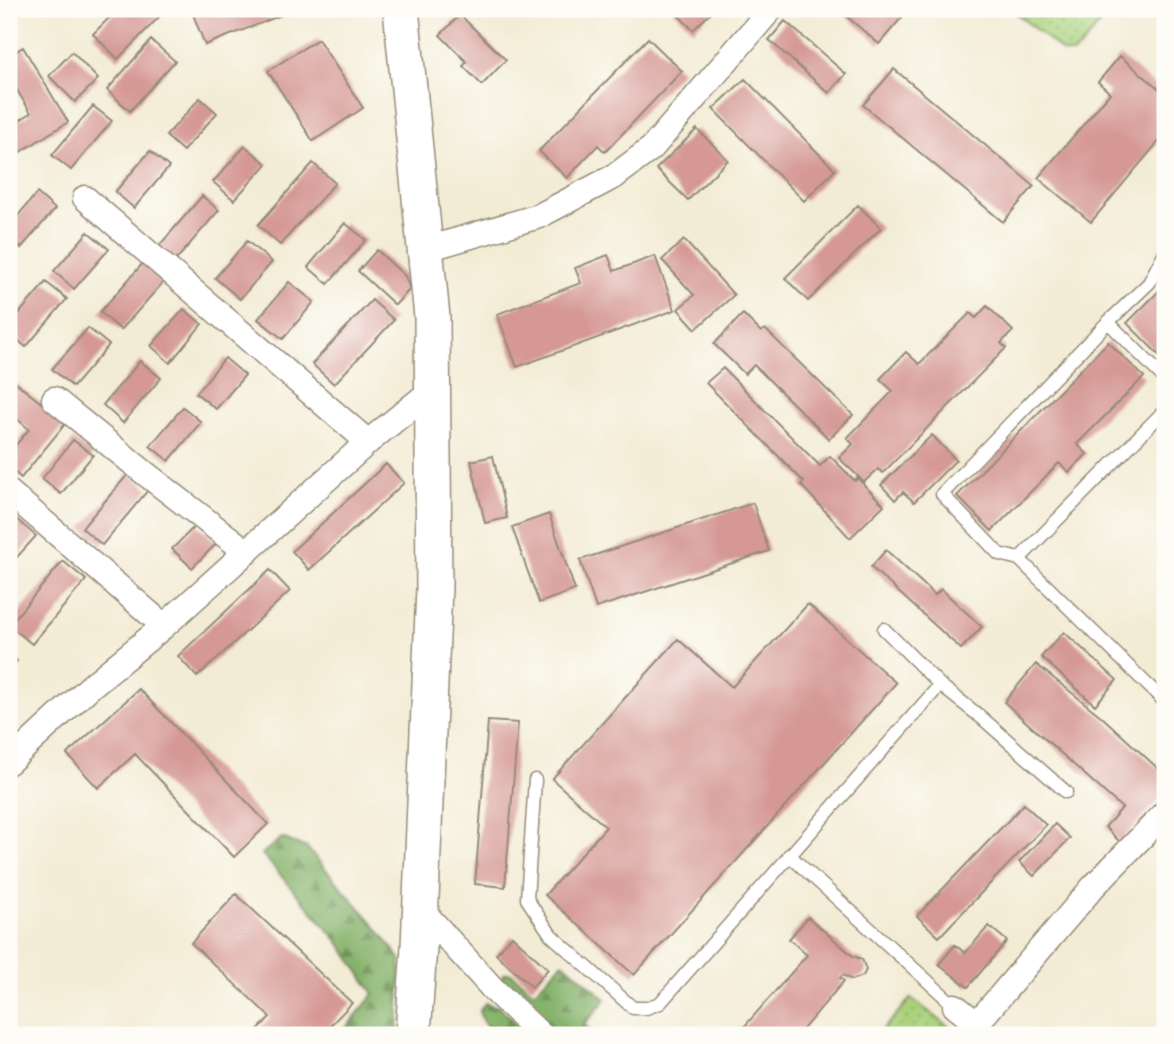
<svg xmlns="http://www.w3.org/2000/svg" width="1174" height="1044" font-family="Delius,sans-serif">
<style>
.grass{fill:url(#grass-dots);stroke:#727e4d;stroke-width:2}
.forest{fill:url(#forest-firs);stroke:#606e45;stroke-width:2}
.building{fill:#d59894}
.lines{fill:none;stroke-linecap:round;stroke-linejoin:round}
.lane-casing{stroke:#978b7a;stroke-width:15}
.street-casing{stroke:#978b7a;stroke-width:27}
.secondary-casing{stroke:#978b7a;stroke-width:38}
.lane{stroke:#fff;stroke-width:12}
.street{stroke:#fff;stroke-width:24}
.secondary{stroke:#fff;stroke-width:35}
</style>
<defs>
<pattern id="grass-dots" width="8" height="8" patternUnits="userSpaceOnUse" patternTransform="scale(1.75)"><rect width="8" height="8" fill="#a9d17c"/><path d="M2 2h.1M6 6h.1" fill="none" stroke="#8baa65" stroke-width="1.8" stroke-linecap="round"/></pattern>
<pattern id="forest-firs" width="22" height="20" patternUnits="userSpaceOnUse" patternTransform="scale(1.75)"><rect width="22" height="20" fill="#86b36c"/><path d="M5 1l3.5 6h-7zM16 11l3.5 6h-7z" fill="#6f9258"/></pattern>
</defs>
<rect width="100%" height="100%" fill="#fdfcf7"/>
<filter id="ink" filterUnits="userSpaceOnUse"><feTurbulence type="fractalNoise" baseFrequency=".0143" numOctaves="2"/><feDisplacementMap in="SourceGraphic" scale="14" xChannelSelector="R" yChannelSelector="G"/><feConvolveMatrix kernelMatrix="1 2 1 2 8 2 1 2 1" color-interpolation-filters="sRGB"/></filter>
<filter id="wash" filterUnits="userSpaceOnUse"><feTurbulence type="fractalNoise" baseFrequency=".00686" numOctaves="4" result="noise"/><feDisplacementMap in="SourceGraphic" scale="28" xChannelSelector="R" yChannelSelector="G"/><feGaussianBlur stdDeviation="1.57" result="paint"/><feColorMatrix in="noise" values="0 0 0 0 0 0 0 0 0 0 0 0 0 0 0 0 0 1.4 0 .05"/><feComposite in="paint" operator="in"/></filter>
<g filter="url(#wash)">
<rect width="100%" height="100%" fill="#f3ecd5"/>
<path class="grass" d="M 1011,9 L 1112,9 L 1081,47 L 1072,54 L 1063,52 Z
M 911,998 L 957,1033 L 955,1035 L 878,1035 Z"/>
<path class="forest" d="M 282,838 L 307,848 L 372,922 L 401,960 L 398,1035 L 340,1035 L 374,994 L 338,941 L 262,854 Z
M 563,962 L 606,999 L 584,1025 L 596,1035 L 553,1035 L 500,985 L 500,979 L 505,973 L 511,973 L 534,992 Z
M 485,1003 L 499,1007 L 529,1035 L 497,1035 L 484,1023 L 479,1012 Z"/>
<g id="blocks">
<path class="building" d="M 118,9 L 162,9 L 165,11 L 118,59 L 93,34 Z
M 191,9 L 297,9 L 205,45 Z
M 675,9 L 715,9 L 693,30 L 673,10 Z
M 838,9 L 909,9 L 879,44 Z
M 460,15 L 506,60 L 482,85 L 463,66 L 467,62 L 440,35 Z
M 785,21 L 846,74 L 829,93 L 769,40 Z
M 648,38 L 682,71 L 605,152 L 598,145 L 567,178 L 539,151 Z
M 318,39 L 363,108 L 313,141 L 268,71 Z
M 151,40 L 175,61 L 130,111 L 107,90 Z
M 23,47 L 68,122 L 9,159 L 9,127 L 31,113 L 9,77 L 9,56 Z
M 72,52 L 98,79 L 75,102 L 49,76 Z
M 1120,56 L 1165,94 L 1165,134 L 1091,222 L 1038,178 L 1110,93 L 1098,82 Z
M 894,69 L 1034,186 L 1003,222 L 863,105 Z
M 745,79 L 835,170 L 804,201 L 713,109 Z
M 200,98 L 217,113 L 183,151 L 166,136 Z
M 93,106 L 112,121 L 71,170 L 52,155 Z
M 697,129 L 728,160 L 688,200 L 656,169 Z
M 245,146 L 267,164 L 234,200 L 213,182 Z
M 150,151 L 169,167 L 134,208 L 115,192 Z
M 313,163 L 335,183 L 280,245 L 258,225 Z
M 37,193 L 55,209 L 21,248 L 9,237 L 9,226 Z
M 202,196 L 219,210 L 176,260 L 159,246 Z
M 858,205 L 881,228 L 808,301 L 785,278 Z
M 345,223 L 366,240 L 328,284 L 308,267 Z
M 88,232 L 109,249 L 74,289 L 54,271 Z
M 684,240 L 734,295 L 696,329 L 678,309 L 694,295 L 662,260 Z
M 247,241 L 272,262 L 240,299 L 215,278 Z
M 377,250 L 405,276 L 410,289 L 395,305 L 358,271 Z
M 608,255 L 614,271 L 655,256 L 675,310 L 517,367 L 497,314 L 581,283 L 575,268 Z
M 144,262 L 165,280 L 121,330 L 100,312 Z
M 46,282 L 67,299 L 26,347 L 9,333 L 9,325 Z
M 289,282 L 314,302 L 283,339 L 258,319 Z
M 1161,289 L 1165,294 L 1165,361 L 1127,323 Z
M 372,300 L 394,320 L 334,384 L 312,364 Z
M 987,306 L 1013,331 L 1001,343 L 1006,348 L 883,473 L 878,469 L 864,482 L 839,458 L 853,444 L 847,438 L 893,391 L 880,379 L 906,352 L 919,364 L 970,313 L 976,318 Z
M 184,309 L 202,324 L 170,363 L 151,346 Z
M 743,314 L 761,332 L 765,329 L 853,415 L 829,439 L 754,365 L 745,374 L 714,344 Z
M 88,328 L 109,345 L 73,387 L 52,369 Z
M 1108,342 L 1144,377 L 1077,444 L 1087,454 L 1069,472 L 1059,463 L 992,531 L 957,496 Z
M 225,358 L 245,375 L 216,409 L 196,393 Z
M 140,361 L 161,378 L 123,423 L 103,405 Z
M 723,368 L 820,466 L 830,456 L 855,481 L 857,478 L 884,505 L 850,538 L 801,485 L 804,482 L 706,383 Z
M 9,377 L 66,423 L 21,478 L 9,467 L 9,441 L 15,446 L 29,429 L 9,412 Z
M 183,407 L 201,422 L 169,461 L 150,446 Z
M 932,435 L 956,460 L 914,502 L 903,492 L 895,500 L 881,485 Z
M 73,440 L 93,455 L 61,494 L 42,479 Z
M 493,456 L 507,518 L 485,523 L 471,461 Z
M 386,464 L 404,483 L 309,570 L 292,551 Z
M 129,473 L 149,489 L 102,545 L 82,528 Z
M 753,503 L 769,551 L 596,608 L 580,560 Z
M 549,514 L 575,590 L 539,603 L 512,527 Z
M 13,516 L 36,536 L 9,566 L 9,521 Z
M 197,524 L 217,543 L 192,568 L 172,549 Z
M 886,550 L 935,595 L 941,589 L 982,627 L 961,649 L 871,567 Z
M 63,561 L 86,580 L 32,644 L 9,625 Z
M 270,570 L 290,591 L 197,677 L 178,656 Z
M 808,604 L 896,683 L 634,975 L 545,895 L 606,827 L 552,779 L 678,639 L 732,687 Z
M 1064,632 L 1117,680 L 1095,705 L 1041,657 Z
M 9,653 L 17,661 L 9,670 Z
M 1036,664 L 1102,717 L 1165,775 L 1165,794 L 1120,842 L 1105,827 L 1122,808 L 1004,702 Z
M 139,689 L 268,824 L 234,857 L 135,754 L 98,788 L 67,754 Z
M 488,721 L 518,723 L 505,887 L 475,884 Z
M 1024,804 L 1046,825 L 939,937 L 917,916 Z
M 1055,824 L 1070,838 L 1034,876 L 1019,862 Z
M 236,894 L 352,1003 L 321,1035 L 253,1035 L 270,1017 L 191,943 Z
M 808,917 L 853,956 L 862,959 L 866,970 L 863,976 L 852,980 L 843,975 L 840,978 L 844,981 L 798,1035 L 737,1035 L 807,955 L 789,939 Z
M 989,926 L 1007,941 L 968,987 L 939,964 L 955,945 L 965,953 Z
M 512,936 L 548,969 L 532,987 L 496,954 Z"/>
</g>
</g>
<g filter="url(#ink)">
<use href="#blocks" fill-opacity="0" stroke="#978b7a" stroke-width="2"/>
<g class="lines">
<g class="lane-casing">
<path id="lane" d="M 1108,322 L 1165,379
M 1165,410 L 1019,559 L 1165,702
M 1019,559 L 999,554 L 942,494 L 1108,322 L 1149,283 L 1165,252
M 940,685 L 982,718 L 1066,792
M 535,780 L 527,899 L 551,935 L 633,1008 L 646,1008 L 660,1003 L 940,685 L 884,629
M 789,855 L 955,1006"/>
</g>
<g class="street-casing">
<path id="street" d="M 85,198 L 368,442
M 427,249 L 539,216 L 615,176 L 652,148 L 771,9
M 54,399 L 146,474 L 247,552
M 9,492 L 164,626
M 9,762 L 91,686 L 164,626 L 368,442 L 432,390
M 421,909 L 493,989 L 541,1035
M 955,1006 L 977,1024
M 967,1035 L 1093,887 L 1165,813"/>
</g>
<g class="secondary-casing">
<path id="secondary" d="M 401,9 L 432,317 L 434,588 L 419,947 L 413,1035"/>
</g>
<use href="#lane" class="lane"/>
<use href="#street" class="street"/>
<use href="#secondary" class="secondary"/>
</g>
</g>
<rect width="1174" height="1044" fill="none" stroke="#fdfcf7" stroke-width="35"/>
</svg>
